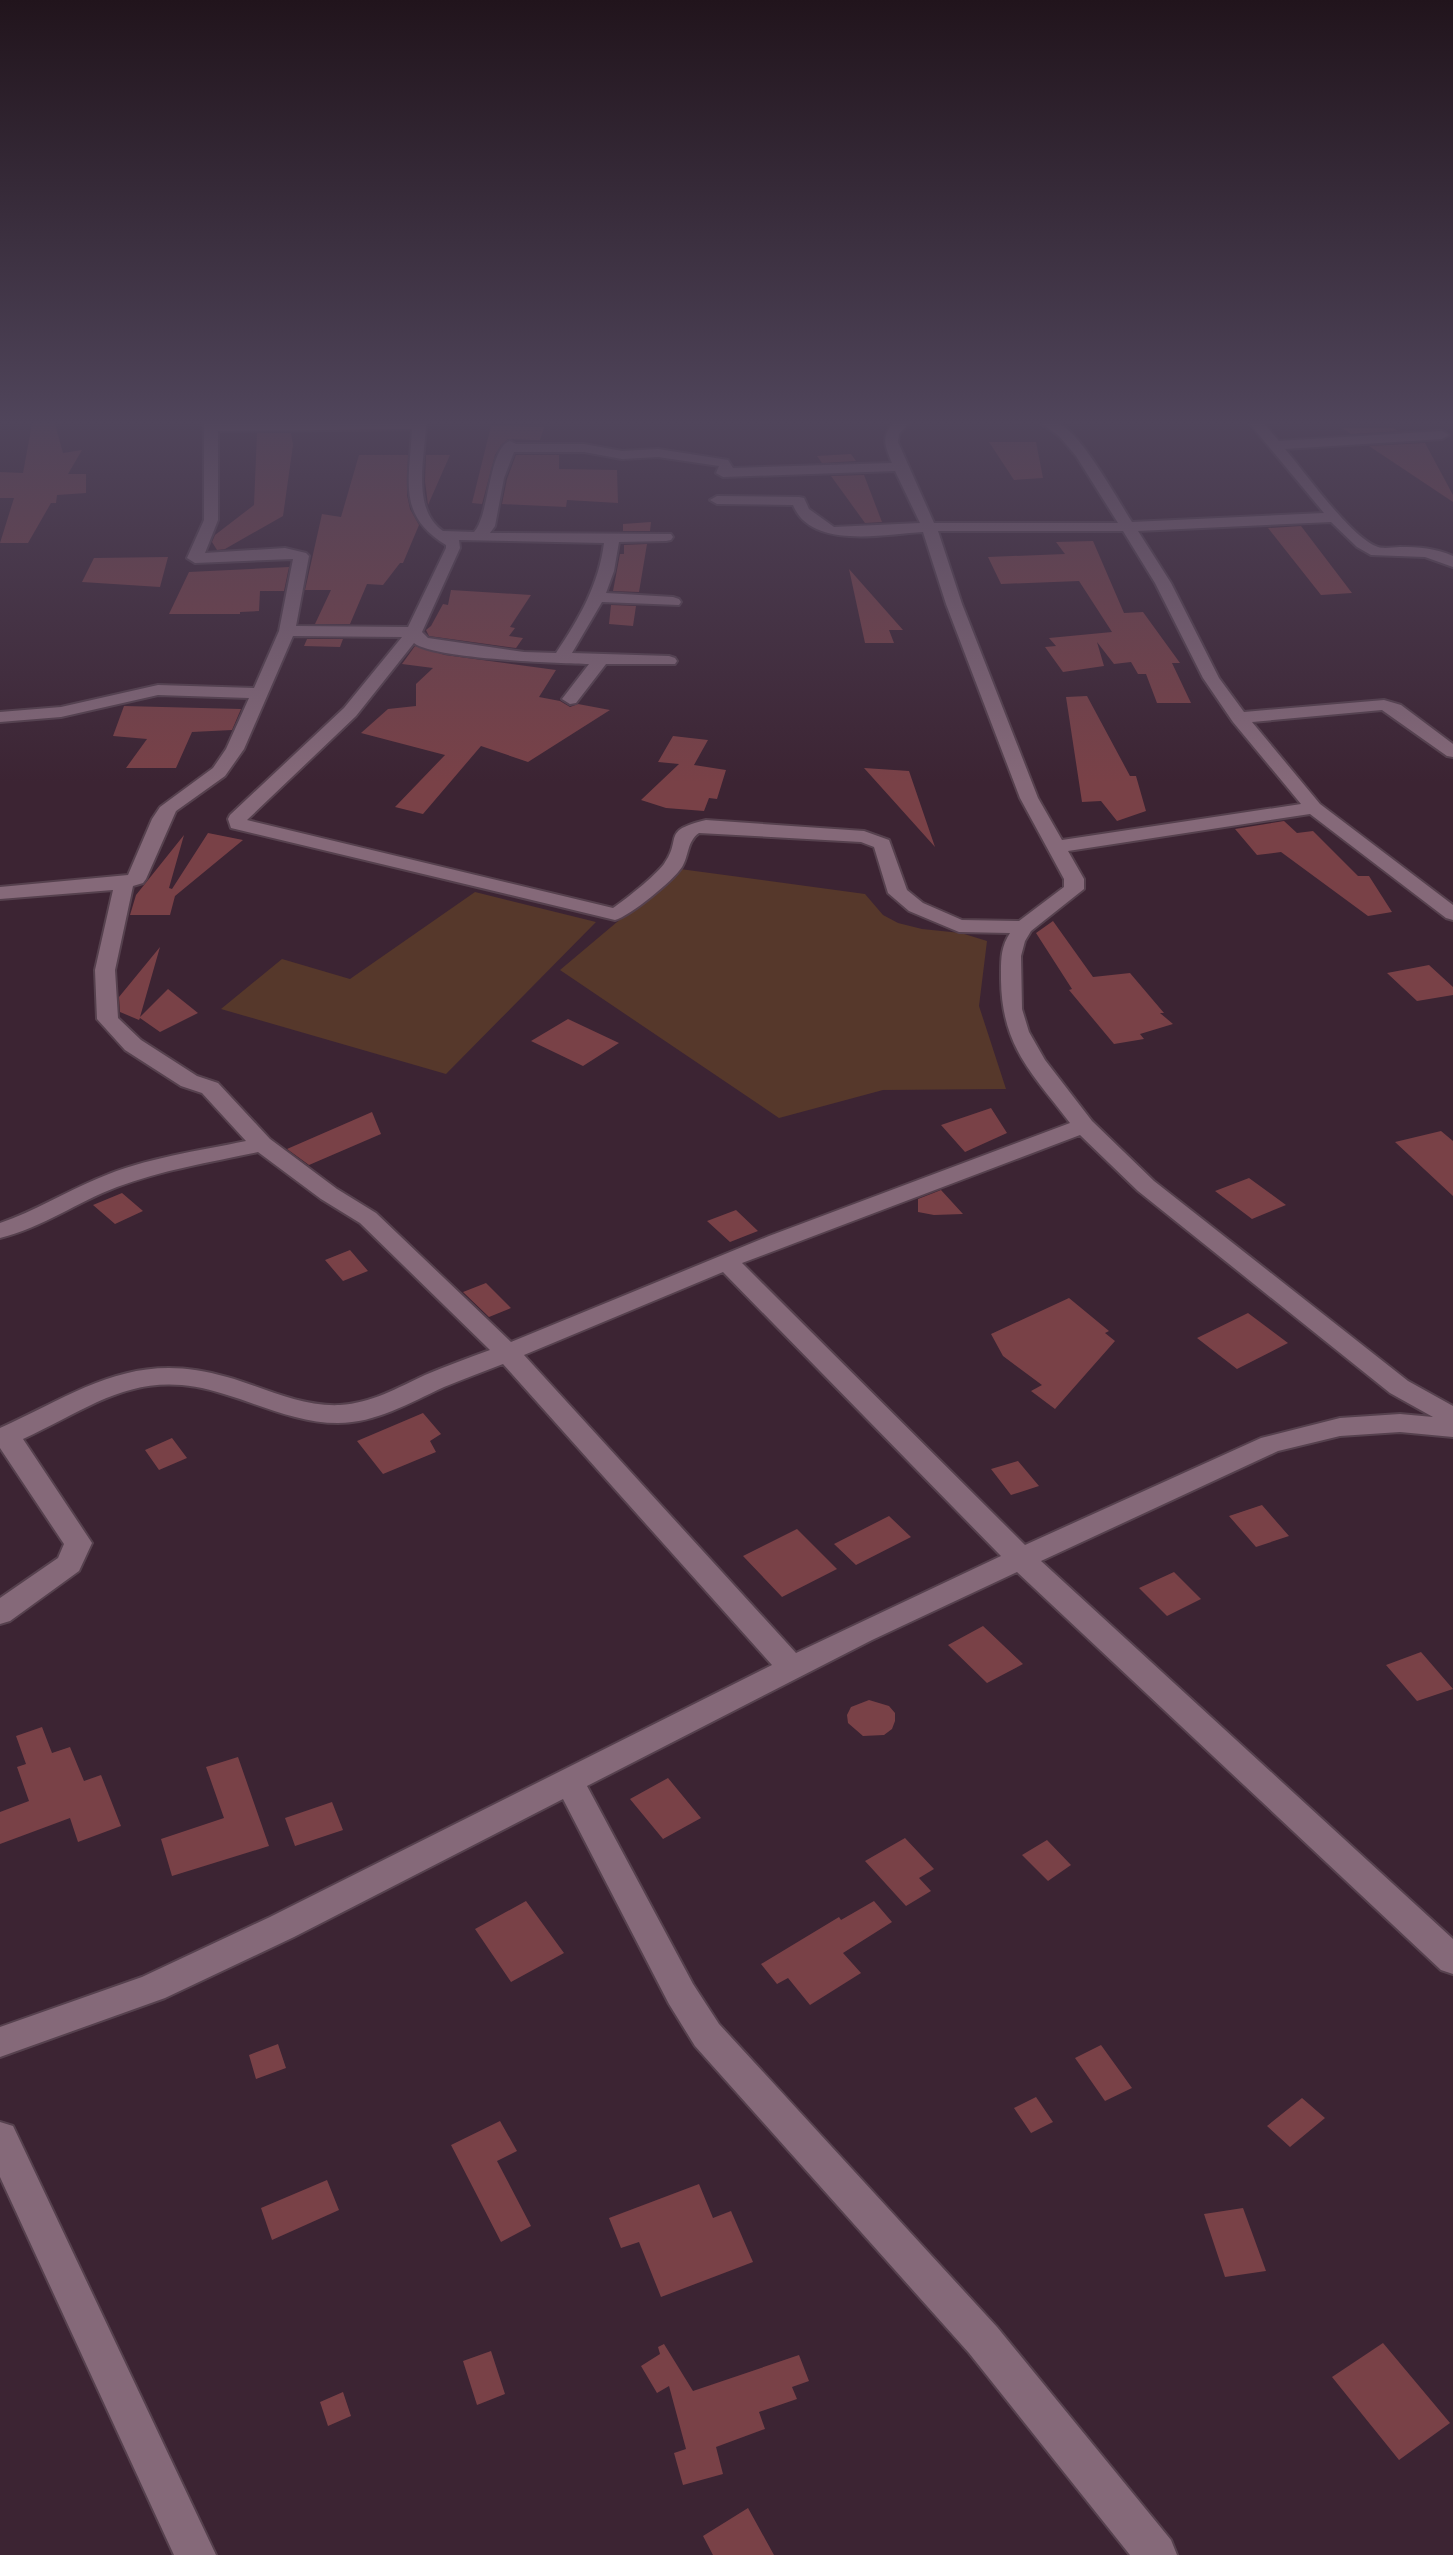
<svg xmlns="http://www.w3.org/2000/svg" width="1453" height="2555" font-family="'DM Sans',sans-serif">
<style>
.green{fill:#56382b}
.building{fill:#794147}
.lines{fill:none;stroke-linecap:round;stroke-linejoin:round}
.street-casing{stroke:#56414e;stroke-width:4}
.street{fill:#856979;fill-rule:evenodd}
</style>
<rect width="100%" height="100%" fill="#3c2433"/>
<path class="green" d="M 680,869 L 865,894 L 883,915 L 898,923 L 922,929 L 961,933 L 987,941 L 979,1006 L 1006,1089 L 883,1090 L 779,1118 L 560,970 Z
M 475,892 L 596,922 L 446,1074 L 221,1009 L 282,959 L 350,979 Z"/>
<path class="building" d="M 32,424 L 55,424 L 63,453 L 82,450 L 68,474 L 86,474 L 86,493 L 57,495 L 56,503 L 51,503 L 28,543 L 0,543 L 14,498 L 0,498 L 0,472 L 23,473 Z
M 491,426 L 544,427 L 540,440 L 560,441 L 508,439 L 501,445 L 495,455 L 482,504 L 472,503 Z
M 1342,428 L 1393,428 L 1398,431 L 1351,434 Z
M 257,433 L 291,433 L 293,445 L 283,516 L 225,549 L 217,550 L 212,542 L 215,535 L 254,505 Z
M 989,442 L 1036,442 L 1043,478 L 1014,480 Z
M 1425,443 L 1453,495 L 1453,502 L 1369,446 Z
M 851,454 L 856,461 L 822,463 L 817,456 Z
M 359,455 L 408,455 L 407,495 L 410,509 L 419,525 L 403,563 L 400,563 L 383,585 L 367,584 L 350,624 L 315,624 L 331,590 L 305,590 L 322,514 L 341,517 Z
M 426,455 L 450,455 L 428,505 L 425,481 Z
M 516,455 L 559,455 L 559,469 L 617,470 L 618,503 L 567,500 L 566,507 L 502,504 L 507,479 Z
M 864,475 L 882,522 L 865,523 L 831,476 Z
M 651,522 L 650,531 L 623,531 L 623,524 Z
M 1301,526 L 1352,593 L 1321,595 L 1268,528 Z
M 1093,541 L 1124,613 L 1143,612 L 1180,663 L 1172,663 L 1191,703 L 1157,703 L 1146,674 L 1138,674 L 1131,662 L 1114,664 L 1097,642 L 1104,666 L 1063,672 L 1045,647 L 1056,646 L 1049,638 L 1112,632 L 1079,581 L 1001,584 L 988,557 L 1065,554 L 1056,542 Z
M 647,544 L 639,592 L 613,591 L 620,554 L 624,554 L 624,545 Z
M 168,557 L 160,587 L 82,582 L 94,558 Z
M 289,567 L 284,591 L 260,591 L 259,611 L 240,612 L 240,614 L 169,614 L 189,572 Z
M 849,569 L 903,630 L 889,630 L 894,643 L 865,643 Z
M 451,590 L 531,595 L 510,627 L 515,628 L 509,636 L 523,638 L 516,648 L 429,636 L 426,630 L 431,626 L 443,604 L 448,605 Z
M 611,605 L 636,606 L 633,626 L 609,624 Z
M 307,639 L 343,639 L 340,647 L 304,646 Z
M 415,646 L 445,655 L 556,670 L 539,697 L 560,701 L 570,707 L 578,704 L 610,710 L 528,762 L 481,746 L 423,814 L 395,807 L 445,755 L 361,733 L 388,709 L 416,706 L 416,684 L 433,668 L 402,664 Z
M 1087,696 L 1130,776 L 1136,776 L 1146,811 L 1117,821 L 1101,801 L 1082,802 L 1066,697 Z
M 124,706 L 241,709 L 232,730 L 192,732 L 176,768 L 126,768 L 147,739 L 113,736 Z
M 673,736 L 708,740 L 694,765 L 726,770 L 717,799 L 709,798 L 704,811 L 666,808 L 641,800 L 679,764 L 658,762 Z
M 864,768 L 909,771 L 935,847 Z
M 1284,821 L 1297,833 L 1313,831 L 1358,876 L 1369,876 L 1392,912 L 1368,916 L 1281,852 L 1257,855 L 1235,829 Z
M 208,833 L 243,840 L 175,896 L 170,915 L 130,915 L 136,895 L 184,835 L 169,888 L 172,889 Z
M 1053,921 L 1093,977 L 1130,973 L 1164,1013 L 1160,1013 L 1173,1024 L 1140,1034 L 1144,1039 L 1114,1044 L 1069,990 L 1072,989 L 1036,933 Z
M 160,947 L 140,1017 L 168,989 L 198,1013 L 160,1032 L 140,1018 L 139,1020 L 120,1012 L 119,997 Z
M 1429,965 L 1453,987 L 1453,995 L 1417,1001 L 1387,973 Z
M 568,1019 L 619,1043 L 583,1066 L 531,1041 Z
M 991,1108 L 1007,1133 L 965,1152 L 941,1125 Z
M 372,1112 L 381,1134 L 309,1165 L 287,1149 Z
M 1441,1131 L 1453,1141 L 1453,1196 L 1395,1142 Z
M 1249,1178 L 1286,1205 L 1252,1219 L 1215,1191 Z
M 941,1190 L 963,1214 L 934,1215 L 918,1212 L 918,1199 Z
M 122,1193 L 143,1211 L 115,1224 L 93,1205 Z
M 736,1210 L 758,1231 L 730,1242 L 707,1221 Z
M 350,1250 L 368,1271 L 343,1281 L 325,1260 Z
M 486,1283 L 511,1308 L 489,1317 L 463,1292 Z
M 1069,1298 L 1109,1331 L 1105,1333 L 1115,1341 L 1055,1409 L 1031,1391 L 1042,1385 L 1003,1356 L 991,1334 Z
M 1248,1313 L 1288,1343 L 1237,1369 L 1197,1338 Z
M 423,1413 L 441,1434 L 430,1441 L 436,1452 L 383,1474 L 357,1441 Z
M 172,1438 L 187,1458 L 159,1470 L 145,1450 Z
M 1018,1461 L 1039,1486 L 1011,1495 L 991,1469 Z
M 1262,1505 L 1289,1536 L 1256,1547 L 1229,1516 Z
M 889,1516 L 911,1537 L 856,1565 L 834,1544 Z
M 797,1529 L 837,1569 L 782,1597 L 743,1556 Z
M 1174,1572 L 1201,1599 L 1167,1616 L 1139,1588 Z
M 983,1626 L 1023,1664 L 987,1683 L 948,1645 Z
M 1421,1652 L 1453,1689 L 1417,1701 L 1386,1665 Z
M 869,1700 L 889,1706 L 895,1713 L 895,1721 L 892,1729 L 884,1735 L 863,1736 L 848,1723 L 847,1715 L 851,1707 Z
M 42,1727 L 52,1753 L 70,1747 L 84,1781 L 101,1775 L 121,1826 L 78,1842 L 70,1818 L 0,1844 L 0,1812 L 29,1801 L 17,1767 L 26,1764 L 16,1736 Z
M 238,1757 L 269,1846 L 172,1876 L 161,1839 L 224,1818 L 206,1767 Z
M 668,1778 L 701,1818 L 663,1839 L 630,1799 Z
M 332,1802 L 343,1830 L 295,1846 L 285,1818 Z
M 905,1838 L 934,1869 L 919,1878 L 931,1891 L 906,1906 L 865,1861 Z
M 1047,1840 L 1071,1865 L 1048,1881 L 1022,1855 Z
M 526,1901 L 564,1953 L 511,1982 L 475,1929 Z
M 874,1901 L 892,1922 L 843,1953 L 861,1973 L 810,2005 L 788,1978 L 777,1984 L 761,1964 L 839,1917 L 841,1920 Z
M 278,2044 L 286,2068 L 256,2079 L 249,2055 Z
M 1101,2045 L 1132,2088 L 1105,2101 L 1075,2058 Z
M 1036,2097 L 1053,2122 L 1031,2133 L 1014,2108 Z
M 1302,2098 L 1325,2118 L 1290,2147 L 1267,2126 Z
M 500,2121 L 517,2151 L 497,2161 L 531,2226 L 501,2242 L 451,2145 Z
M 327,2180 L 339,2210 L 272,2240 L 261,2208 Z
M 699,2184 L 713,2218 L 731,2211 L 753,2262 L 661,2297 L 639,2242 L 621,2248 L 609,2218 Z
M 1243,2208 L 1266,2271 L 1225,2277 L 1204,2214 Z
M 1383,2343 L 1450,2423 L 1399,2460 L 1332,2377 Z
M 664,2344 L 693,2391 L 799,2355 L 809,2381 L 792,2387 L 797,2399 L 759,2412 L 765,2429 L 716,2447 L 723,2474 L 683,2485 L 674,2453 L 686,2449 L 669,2386 L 657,2393 L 641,2366 L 660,2354 L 658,2347 Z
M 491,2351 L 505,2394 L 477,2405 L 463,2361 Z
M 343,2392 L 351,2416 L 328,2426 L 320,2402 Z
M 748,2508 L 774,2555 L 713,2555 L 703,2536 Z"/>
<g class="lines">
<g class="street-casing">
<path id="street" d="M 204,424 L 426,424 C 425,456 411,509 443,531 L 474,532 C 490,515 488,448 510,441 L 516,444 L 584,444 L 622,451 L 658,449 L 728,460 L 733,468 L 892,463 C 886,448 880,437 893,424 L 908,424 L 899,434 L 898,442 L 934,523 L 1118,523 L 1076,456 L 1059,436 L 1042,424 C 1047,424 1055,423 1059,424 C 1080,431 1119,502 1132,522 L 1324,513 L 1250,424 L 1264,424 L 1279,441 L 1442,431 L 1449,435 L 1442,439 L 1285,449 C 1305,472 1351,538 1378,547 C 1384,549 1394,547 1400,547 C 1419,547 1435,548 1453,556 L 1453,567 L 1425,557 L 1371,555 L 1357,547 L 1331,522 L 1138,531 L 1171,583 L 1219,678 L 1244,712 L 1384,700 L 1401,705 L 1453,744 L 1453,757 L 1447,756 L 1382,710 L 1252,722 L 1320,804 L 1453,905 L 1453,920 L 1446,918 L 1310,814 L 1068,851 L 1084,879 L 1084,889 L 1031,931 L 1025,941 L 1021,956 L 1022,1009 L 1029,1032 L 1045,1060 L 1092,1121 L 1154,1181 L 1408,1381 L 1453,1406 L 1453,1437 L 1400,1432 L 1340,1436 L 1278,1451 L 1041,1561 L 1453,1939 L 1453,1974 L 1441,1970 L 1017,1572 L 872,1640 L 587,1786 L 693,1984 L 719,2024 L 997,2327 L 1171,2540 L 1177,2555 L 1130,2555 L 969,2353 L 695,2046 L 669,2004 L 563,1799 L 294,1937 L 165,1998 L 0,2057 L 0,2027 L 142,1977 L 270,1917 L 772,1665 L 503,1364 C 483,1372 463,1379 444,1387 C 409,1403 376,1423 338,1423 C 298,1423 261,1405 224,1394 C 139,1366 96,1405 23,1439 L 92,1543 L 79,1571 L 10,1621 L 0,1624 L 0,1598 L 58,1558 L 64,1544 L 0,1448 L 0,1428 C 81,1391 134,1349 227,1377 C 263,1387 301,1407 340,1405 C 372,1403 397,1388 425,1375 C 446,1366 468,1358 490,1350 L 360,1223 L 321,1199 L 258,1152 C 211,1162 162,1170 117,1187 C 77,1202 44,1227 0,1238 L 0,1223 C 35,1211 65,1192 99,1178 C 145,1158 198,1151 246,1141 L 202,1093 L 181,1086 L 125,1050 L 97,1019 L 95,970 L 113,890 L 0,899 L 0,887 L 128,875 L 152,819 L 160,807 L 213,768 L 226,749 L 249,698 L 158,695 L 61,717 L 0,722 L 0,712 L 61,707 L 158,685 L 254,688 L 279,631 L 293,559 L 195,563 L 187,558 L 204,520 ZM 412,429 C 410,479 396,515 446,545 L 446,548 L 408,627 L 296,626 L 309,556 L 306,553 L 285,548 L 205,553 L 218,520 L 218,431 ZM 514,452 L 584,452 L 622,459 L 658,457 L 719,466 L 716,473 L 723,477 L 895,471 L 920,523 L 834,527 L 809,509 L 804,498 L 799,497 L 717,496 L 710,500 L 717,504 L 793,505 C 811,550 885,534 923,532 L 946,604 L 1020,798 L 1064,879 L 1064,887 L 1019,921 L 962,920 L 923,903 L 907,890 L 889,840 L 864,831 L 706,820 C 660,831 683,838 664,864 C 654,877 626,899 613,908 L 247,820 L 356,716 L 414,643 C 434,659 558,663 589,664 L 562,699 L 570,704 L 576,703 L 606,664 L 675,664 L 677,661 L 675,658 L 669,656 L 572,653 L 602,602 L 679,605 L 681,602 L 679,599 L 673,597 L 606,593 L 614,571 L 619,542 L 666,541 L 671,540 L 673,537 L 671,534 L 490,533 L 495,526 L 504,478 ZM 938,531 L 1123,531 L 1155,583 L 1203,678 L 1233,722 L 1301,804 L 1062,840 L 1038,798 L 962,604 ZM 459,540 L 604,543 C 599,584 579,619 556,653 L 524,652 L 428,638 L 422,632 L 460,548 ZM 293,636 L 402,637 L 344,708 L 230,815 L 228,819 L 231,828 L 615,920 C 630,916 673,881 682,867 C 689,856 687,841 699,833 L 861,842 L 874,847 L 888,893 L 909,911 L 959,932 L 1010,933 C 1000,948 1001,962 1001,980 C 1002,1047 1032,1073 1070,1123 L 769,1236 L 511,1342 L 376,1213 L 337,1189 L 270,1139 L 218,1083 L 197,1076 L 141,1040 L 118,1018 L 115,970 L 133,886 L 143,883 L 146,879 L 176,811 L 225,776 L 244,749 ZM 1080,1135 L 1138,1191 L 1390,1393 L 1433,1417 L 1400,1414 L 1340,1418 L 1261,1438 L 1025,1545 L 742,1263 ZM 723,1272 L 1001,1556 L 796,1653 L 524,1355 Z
M 0,2122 L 13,2126 L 216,2555 L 174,2555 L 0,2177 Z"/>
</g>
<use href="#street" class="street"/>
</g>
<linearGradient id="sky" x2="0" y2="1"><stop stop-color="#21141c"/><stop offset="0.54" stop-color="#50455b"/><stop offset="1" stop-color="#50455b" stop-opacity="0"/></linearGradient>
<rect width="1453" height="782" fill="url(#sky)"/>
</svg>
